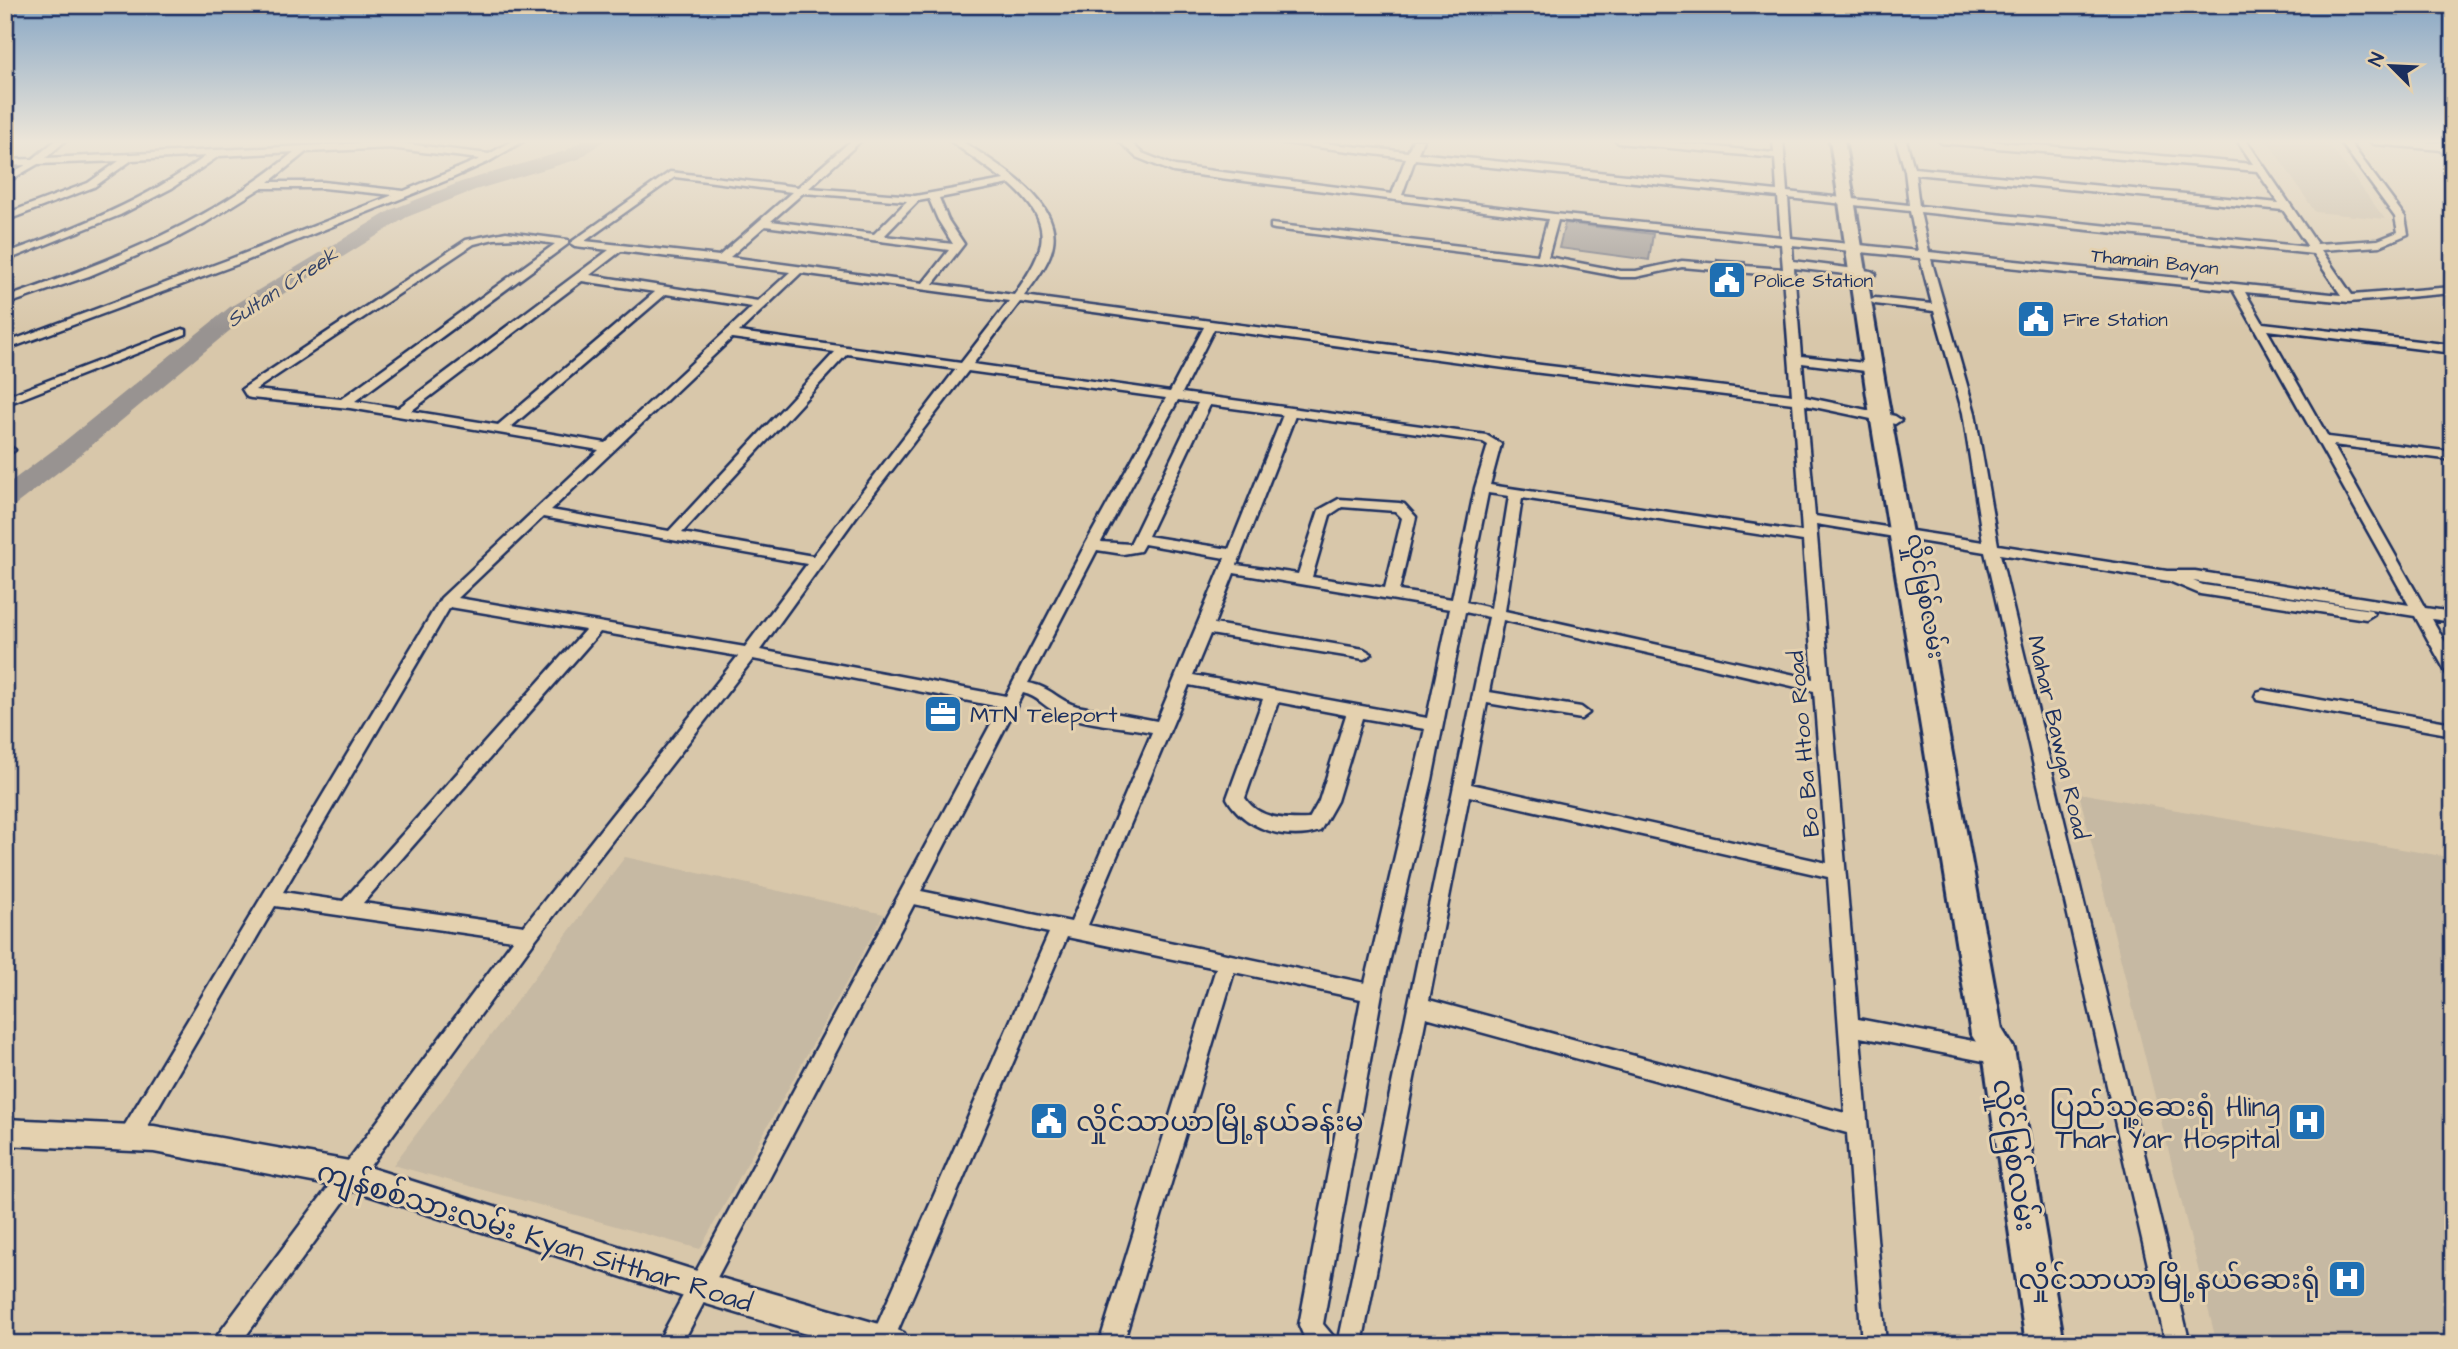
<svg xmlns="http://www.w3.org/2000/svg" width="2458" height="1349" font-family="'Architects Daughter','Noto Sans Myanmar',sans-serif">
<style>
.built{fill:#c6b9a3}
.water{fill:#989391;stroke:#666b7d;stroke-width:2}
.lines{fill:none;stroke-linecap:round;stroke-linejoin:round}
.river{fill:#989391;fill-rule:evenodd}
.street-casing{stroke:#1b2f5e;stroke-width:5}
.secondary-casing{stroke:#1b2f5e;stroke-width:5}
.primary-casing{stroke:#1b2f5e;stroke-width:6}
.street{fill:#e4d1af;fill-rule:evenodd}
.secondary{fill:#e4d1af;fill-rule:evenodd}
.primary{fill:#e4d1af;fill-rule:evenodd}
.wall{fill:#918b82;stroke:#1b2f5e;stroke-width:2}
.building{fill:#a9a297;stroke:#1b2f5e;stroke-width:2}
.labels{text-anchor:middle;stroke-width:6;stroke-linejoin:round;paint-order:stroke}
.far-street-label{font-size:19px;fill:#1b2f5e;stroke:#e4d1af}
.far-poi-label{font-size:19px;fill:#1b2f5e;stroke:#e4d1af;text-anchor:start}
.far-water-label{font-size:21px;font-style:italic;fill:#344368;stroke:#e4d1af}
.street-label{font-size:23px;fill:#1b2f5e;stroke:#e4d1af}
.poi-label{font-size:23px;fill:#1b2f5e;stroke:#e4d1af;text-anchor:start}
.near-poi-label{font-size:28px;fill:#1b2f5e;stroke:#e4d1af;text-anchor:end}
.near-street-label{font-size:28px;fill:#1b2f5e;stroke:#e4d1af}
</style>
<rect width="100%" height="100%" fill="#d8c7aa"/>
<filter id="ink" filterUnits="userSpaceOnUse"><feTurbulence type="fractalNoise" baseFrequency=".0143" numOctaves="2"/><feDisplacementMap in="SourceGraphic" scale="14" xChannelSelector="R" yChannelSelector="G"/><feConvolveMatrix kernelMatrix="1 2 1 2 8 2 1 2 1" color-interpolation-filters="sRGB"/></filter>
<g filter="url(#ink)">
<path class="built" d="M 2267,140 L 2330,146 L 2385,219 L 2315,212 Z
M 2079,793 L 2453,858 L 2453,1344 L 2217,1344 Z
M 625,857 L 884,914 L 700,1249 L 393,1165 Z"/>
<path class="water" d="M 1565,223 L 1653,234 L 1649,260 L 1559,248 Z"/>
<g class="lines">
<path class="river" d="M 583,140 L 605,140 L 579,159 L 475,190 L 407,217 L 246,317 L 74,460 L 15,505 L 5,507 L 5,486 L 56,448 L 230,307 L 393,209 L 461,182 L 565,151 Z"/>
<g class="street-casing">
<path id="street" d="M 56,140 L 66,140 L 46,158 L 390,142 L 489,154 L 514,140 L 525,140 L 488,162 L 450,179 L 238,264 L 5,350 L 5,343 L 230,259 L 393,195 L 323,188 L 261,188 L 205,223 L 167,243 L 89,276 L 5,305 L 5,298 C 109,262 209,223 294,152 L 219,156 L 172,188 L 120,215 L 5,261 L 5,254 C 75,228 145,201 206,156 L 132,160 L 94,187 L 5,221 L 5,214 L 88,183 L 119,161 L 38,164 L 5,183 L 5,176 L 26,165 L 5,166 L 5,160 L 33,159 ZM 390,148 L 480,159 L 404,191 L 323,182 L 269,182 L 306,152 Z
M 852,140 L 862,140 L 809,188 L 915,196 L 1004,180 L 949,140 L 960,140 C 992,161 1061,199 1053,244 C 1050,263 1035,281 1024,296 L 1541,365 L 1792,395 L 1783,276 L 1682,267 L 1636,277 L 1621,277 L 1542,262 L 1275,229 L 1271,228 L 1271,224 L 1538,255 L 1548,219 L 1173,172 L 1136,157 L 1118,140 L 1128,140 L 1142,153 L 1175,166 L 1392,194 L 1406,158 L 1260,140 L 1293,140 L 1408,152 L 1413,140 L 1423,140 L 1418,153 L 1777,191 L 1775,158 L 1619,143 L 1615,140 L 1650,140 L 1774,153 L 1773,140 L 1783,140 L 1787,192 L 1909,205 L 1905,171 L 1896,140 L 1906,140 L 1914,168 L 2279,203 L 2257,171 L 1942,143 L 1938,140 L 1977,140 L 2253,164 L 2237,140 L 2246,140 L 2317,244 L 2378,240 L 2398,232 L 2395,217 L 2339,140 L 2348,140 L 2405,217 L 2408,234 L 2380,246 L 2321,250 L 2352,295 L 2453,287 L 2453,293 L 2349,302 L 2245,292 L 2263,323 L 2453,345 L 2453,353 L 2267,330 L 2328,437 L 2453,452 L 2453,460 L 2333,445 L 2425,608 L 2453,612 L 2453,622 L 2432,619 L 2453,656 L 2453,675 L 2447,674 L 2415,616 L 2193,581 L 2203,585 L 2371,610 L 2374,614 L 2366,619 L 2200,594 L 2169,581 L 2000,554 L 2190,1344 L 2166,1344 L 1985,552 L 1816,524 L 1858,1019 L 1999,1046 L 2006,1049 L 2009,1055 L 2006,1061 L 1999,1064 L 1860,1037 L 1886,1344 L 1862,1344 L 1847,1133 L 1426,1017 L 1362,1344 L 1338,1344 L 1489,617 L 1465,612 L 1432,780 L 1382,993 L 1323,1324 L 1333,1336 L 1337,1344 L 1307,1344 L 1299,1325 L 1361,999 L 1234,972 L 1123,1344 L 1099,1344 L 1216,968 L 1067,937 L 892,1344 L 872,1344 L 870,1340 L 874,1332 L 1049,933 L 914,904 L 682,1344 L 657,1344 L 1000,707 L 753,659 L 535,940 L 240,1344 L 213,1344 L 217,1336 L 513,940 L 275,906 L 136,1145 L 128,1148 L 120,1145 L 117,1138 L 441,598 L 599,450 L 350,408 L 251,398 L 247,397 L 242,389 L 466,240 L 506,232 L 568,240 L 568,244 L 355,401 L 398,408 L 609,250 L 575,246 L 570,243 L 670,172 L 798,187 ZM 1415,159 L 1778,197 L 1781,237 L 1554,214 L 1402,195 ZM 1915,174 L 2283,210 L 2308,247 L 1919,206 ZM 675,177 L 792,192 L 719,256 L 585,241 ZM 1010,184 C 1057,226 1046,249 1014,295 L 933,284 L 964,244 L 948,220 L 939,198 ZM 803,193 L 907,201 L 874,234 L 771,221 ZM 1788,198 L 1910,211 L 1918,251 L 1791,238 ZM 929,199 L 938,220 L 953,244 L 884,236 L 918,201 ZM 1920,212 L 2313,254 L 2341,295 L 1929,252 ZM 1558,220 L 1781,244 L 1783,269 L 1682,261 L 1636,271 L 1621,271 L 1548,257 ZM 765,226 L 949,250 L 923,283 L 730,257 ZM 517,238 L 555,244 L 341,399 L 255,390 L 474,244 L 494,239 ZM 1792,245 L 1920,258 L 1932,304 L 1875,298 L 1869,301 L 1875,304 L 1934,311 L 1963,413 L 1983,542 L 1815,516 L 1805,405 L 1895,424 L 1901,420 L 1895,416 L 1805,397 L 1802,363 L 1873,372 L 1879,368 L 1873,364 L 1801,356 L 1794,268 L 1871,277 L 1876,274 L 1871,271 L 1793,261 ZM 621,251 L 790,272 L 758,301 L 590,275 ZM 1931,259 L 2233,290 L 2409,605 L 2195,571 L 2167,571 L 1998,545 L 1975,413 ZM 801,273 L 1009,301 L 961,363 L 739,332 ZM 582,281 L 655,292 L 498,425 L 411,411 ZM 666,294 L 752,307 L 606,443 L 511,427 ZM 1020,302 L 1204,327 L 1170,392 L 973,364 ZM 1214,329 L 1541,373 L 1793,403 L 1802,532 L 1490,485 L 1501,444 L 1486,435 L 1182,393 ZM 732,338 L 835,352 L 669,531 L 551,510 ZM 847,354 L 956,369 L 813,556 L 682,533 ZM 968,371 L 1166,398 L 1085,545 L 1006,696 L 760,650 L 856,517 ZM 1178,400 L 1198,403 L 1130,544 L 1101,542 ZM 1210,405 L 1283,415 L 1229,549 L 1148,536 ZM 1295,416 L 1483,442 L 1488,445 L 1475,488 L 1452,599 L 1399,591 L 1416,517 L 1404,504 L 1399,503 L 1339,499 L 1319,510 L 1298,574 L 1237,565 ZM 1488,493 L 1509,496 L 1491,608 L 1466,602 ZM 1522,498 L 1803,541 L 1813,679 L 1505,611 ZM 1342,507 L 1395,511 L 1402,518 L 1385,588 L 1312,577 L 1330,515 ZM 543,517 L 807,564 L 745,647 L 458,598 ZM 1144,544 L 1225,558 L 1157,721 L 1077,706 C 1057,700 1051,687 1028,683 L 1097,550 L 1123,554 L 1140,551 ZM 1234,573 L 1450,609 L 1427,718 L 1193,675 L 1210,634 L 1364,659 L 1372,654 L 1364,649 L 1214,624 ZM 450,607 L 585,630 L 343,901 L 283,892 ZM 1503,620 L 1814,691 L 1827,863 L 1471,784 L 1487,703 L 1581,719 L 1589,713 L 1581,707 L 1489,692 ZM 600,632 L 738,656 L 524,926 L 363,903 ZM 1189,685 L 1263,699 L 1227,798 C 1244,829 1287,842 1320,831 L 1337,801 L 1362,718 L 1425,729 L 1365,983 L 1088,925 ZM 1023,693 C 1038,696 1043,706 1056,712 C 1084,725 1122,726 1152,732 L 1071,922 L 921,891 ZM 1278,702 L 1346,715 L 1319,801 L 1309,819 C 1286,820 1258,819 1245,798 ZM 1469,796 L 1828,877 L 1845,1113 L 1429,1000 Z
M 2441,143 L 2453,154 L 2453,163 L 2436,146 Z
M 182,329 L 186,330 L 186,334 L 5,405 L 5,397 Z
M 5,443 L 15,450 L 5,457 Z
M 2263,690 L 2453,723 L 2453,735 L 2257,700 L 2255,696 L 2257,692 Z"/>
</g>
<g class="secondary-casing">
<path id="secondary" d="M 2368,140 L 2453,143 L 2453,151 L 2374,144 Z
M 5,1119 L 154,1126 L 349,1161 L 700,1272 L 893,1328 L 904,1333 L 909,1344 L 839,1344 L 700,1302 L 349,1189 L 154,1152 L 5,1145 Z"/>
</g>
<g class="primary-casing">
<path id="primary" d="M 1830,140 L 1844,140 L 1887,396 L 2002,1029 L 2014,1049 L 2064,1344 L 2026,1344 L 1983,1053 L 1971,1034 L 1867,396 Z"/>
</g>
<use href="#street" class="street"/>
<use href="#secondary" class="secondary"/>
<use href="#primary" class="primary"/>
</g>
<path class="wall" d="M 1717,260 L 1744,280 L 1741,293 L 1713,289 L 1714,272 Z"/>
<path class="building" d="M 1717,260 L 1745,262 L 1744,280 L 1716,277 Z"/>
</g>
<linearGradient id="sky" x2="0" y2="1"><stop stop-color="#88a7c5"/><stop offset="0.43" stop-color="#ede6d9"/><stop offset="1" stop-color="#ede6d9" stop-opacity="0"/></linearGradient>
<rect width="2458" height="329" fill="url(#sky)"/>
<defs>
<g id="civic-square" transform="scale(2.0125)"><rect x="-9" y="-9" width="18" height="18" rx="4" fill="#1f6fb2" stroke="#e4d1af"/><path d="M-.6-6.5H3V-4.5H.6V-3L4-1V1h2V6H-6V1h2V-1L-.6-3ZM-1.2 2.5V6h2.4V2.5Z" fill="#fff"/></g>
<g id="office-square" transform="scale(2.0125)"><rect x="-9" y="-9" width="18" height="18" rx="4" fill="#1f6fb2" stroke="#e4d1af"/><path d="M-6-3h4V-5.5h4V-3h4V5H-6ZM-1-4.5V-3h2v-1.5ZM-6 0V1H6V0Z" fill="#fff"/></g>
<g id="hospital-square" transform="scale(2.0125)"><rect x="-9" y="-9" width="18" height="18" rx="4" fill="#1f6fb2" stroke="#e4d1af"/><path d="M-5-5h3v3.5h4V-5h3V5h-3V1.5h-4V5h-3Z" fill="#fff"/></g>
</defs>
<g fill-rule="evenodd">
<use href="#civic-square" x="1727" y="280"/>
<use href="#civic-square" x="2036" y="319"/>
<use href="#office-square" x="943" y="714"/>
<use href="#civic-square" x="1049" y="1121"/>
<use href="#hospital-square" x="2307" y="1122"/>
<use href="#hospital-square" x="2347" y="1279"/>
</g>
<g class="labels">
<g class="far-street-label">
<text transform="translate(2155 261) rotate(6)" y="7">Thamain Bayan</text>
</g>
<g class="far-poi-label">
<text x="1754" y="287">Police Station</text>
<text x="2063" y="326">Fire Station</text>
</g>
<g class="far-water-label">
<text transform="translate(282 287) rotate(-33)" y="7">Sultan Creek</text>
</g>
<g class="street-label">
<text transform="translate(1926 596) rotate(80)" y="8">လှိုင်မြစ်လမ်း</text>
<text transform="translate(2059 737) rotate(77)" y="8">Mahar Bawga Road</text>
<text transform="translate(1803 744) rotate(-95)" y="8">Bo Ba Htoo Road</text>
</g>
<g class="poi-label">
<text x="970" y="722">MTN Teleport</text>
</g>
<g class="near-poi-label">
<text x="2280" y="1116">ပြည်သူ့ဆေးရုံ Hling<tspan x="2280" dy="32">Thar Yar Hospital</tspan></text>
<text x="1076" y="1131" text-anchor="start">လှိုင်သာယာမြို့နယ်ခန်းမ</text>
<text x="2320" y="1289">လှိုင်သာယာမြို့နယ်ဆေးရုံ</text>
</g>
<g class="near-street-label">
<text transform="translate(2015 1155) rotate(81)" y="10">လှိုင်မြစ်လမ်း</text>
<text transform="translate(535 1236) rotate(17)" y="10">ကျန်စစ်သားလမ်း Kyan Sitthar Road</text>
</g>
</g>
<rect width="2458" height="1349" fill="none" stroke="#e4d1af" stroke-width="28"/>
<rect x="14" y="14" width="2430" height="1321" fill="none" stroke="#1b2f5e" stroke-width="2.5" filter="url(#ink)"/>
<g transform="translate(2391 66) rotate(294)" stroke="#e4d1af" stroke-width="5" paint-order="stroke">
<path d="M0-5L12 26L0 18L-12 26Z" fill="#1b2f5e"/>
<text y="-10" font-size="19" font-weight="bold" text-anchor="middle" fill="#1b2f5e">N</text>
</g>
</svg>
